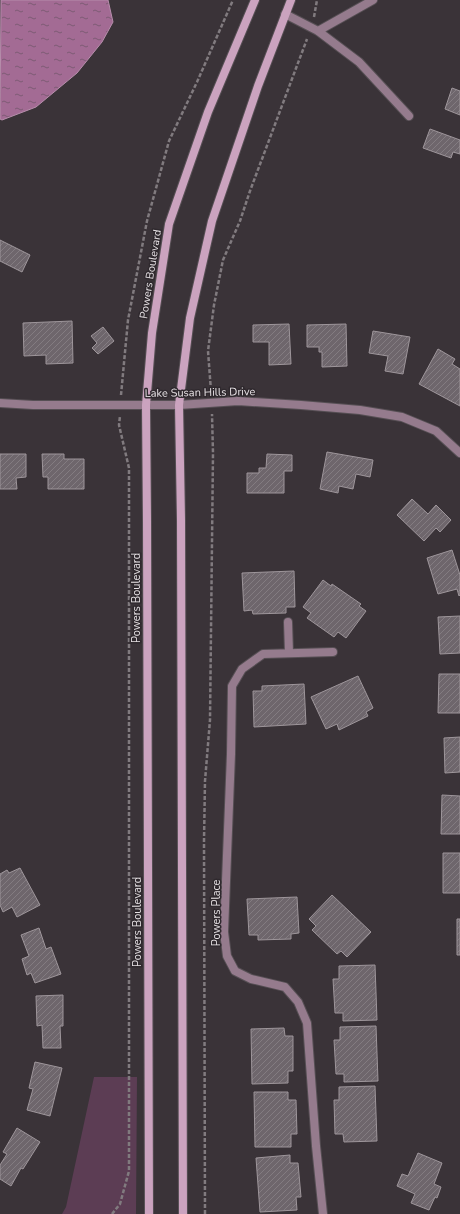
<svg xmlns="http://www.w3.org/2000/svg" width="460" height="1214" font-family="'Nunito Sans',sans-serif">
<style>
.green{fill:#5c3d54}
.water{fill:url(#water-ripples);stroke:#b78eac}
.building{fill:url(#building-hatch);stroke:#9e969b}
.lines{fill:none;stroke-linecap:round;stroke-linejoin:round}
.service-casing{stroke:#564f54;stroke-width:10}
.minor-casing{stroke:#564f54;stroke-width:10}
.secondary-casing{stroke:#564f54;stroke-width:10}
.path{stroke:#817b7f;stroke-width:2.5;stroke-dasharray:4 2;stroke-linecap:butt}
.service{stroke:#957b8d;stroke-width:8}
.minor{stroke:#957b8d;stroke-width:8}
.secondary{stroke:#cba3bf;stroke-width:8}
.labels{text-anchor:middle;stroke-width:3;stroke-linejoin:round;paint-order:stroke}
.street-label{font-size:11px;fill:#e6e1e4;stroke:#2f292e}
</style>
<defs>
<pattern id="water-ripples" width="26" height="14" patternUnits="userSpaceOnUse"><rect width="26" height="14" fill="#a36b94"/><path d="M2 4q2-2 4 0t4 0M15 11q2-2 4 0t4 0" fill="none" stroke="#7d5b74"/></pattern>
<pattern id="building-hatch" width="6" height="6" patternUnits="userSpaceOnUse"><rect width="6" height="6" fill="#6e666c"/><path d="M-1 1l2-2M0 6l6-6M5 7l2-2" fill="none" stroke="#837c81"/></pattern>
</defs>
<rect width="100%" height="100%" fill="#3a3338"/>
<path class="green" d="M 94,1077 L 137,1077 L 136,1214 L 62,1214 L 66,1207 Z"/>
<path class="water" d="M 1,0 L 108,0 L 113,22 L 102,42 L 77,73 L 36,107 L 2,120 L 0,119 Z"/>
<path class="building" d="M 452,88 L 460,91 L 460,115 L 445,109 Z
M 430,129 L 460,140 L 460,154 L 453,152 L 451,158 L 423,148 Z
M 0,240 L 30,255 L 22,272 L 0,261 Z
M 72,321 L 73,363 L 46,364 L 46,355 L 24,356 L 23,323 Z
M 289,324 L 291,364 L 269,365 L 269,342 L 253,342 L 253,325 Z
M 346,324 L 347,366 L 322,367 L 322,352 L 319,352 L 319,347 L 307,347 L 307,325 Z
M 103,327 L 114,341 L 98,354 L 92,348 L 97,343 L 91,336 Z
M 373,331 L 410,337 L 403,374 L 385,371 L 388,356 L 369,353 Z
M 438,349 L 455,359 L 452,364 L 460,369 L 460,406 L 419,384 Z
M 327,452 L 373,460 L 370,477 L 356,474 L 353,489 L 339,486 L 338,493 L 320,489 Z
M 0,454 L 26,454 L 26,477 L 16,478 L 17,489 L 0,489 Z
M 42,454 L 64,454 L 64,459 L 84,459 L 84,489 L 48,489 L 48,477 L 43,477 Z
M 267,454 L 292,455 L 292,471 L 284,471 L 284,493 L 247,493 L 247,473 L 259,473 L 259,468 L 266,468 Z
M 412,499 L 428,514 L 436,505 L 451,520 L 440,532 L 436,528 L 424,541 L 397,515 Z
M 452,550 L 460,575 L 460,595 L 459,596 L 457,589 L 438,594 L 427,558 Z
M 294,571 L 295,607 L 286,607 L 286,613 L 253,614 L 252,610 L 244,611 L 242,573 Z
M 323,580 L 331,586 L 332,584 L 361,604 L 359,606 L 366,611 L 346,638 L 338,632 L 334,637 L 307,618 L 311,613 L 303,607 Z
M 460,616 L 460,653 L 440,654 L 438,617 Z
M 439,674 L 460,674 L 460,713 L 438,713 Z
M 358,676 L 373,708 L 366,712 L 368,716 L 339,730 L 337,724 L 326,729 L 311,697 Z
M 304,684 L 306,724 L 254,727 L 253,691 L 262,691 L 262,686 Z
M 460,737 L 460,772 L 445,773 L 444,738 Z
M 442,795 L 460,796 L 460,834 L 441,834 Z
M 443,853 L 460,853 L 460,893 L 443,893 Z
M 20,868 L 40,905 L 17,917 L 12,907 L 3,912 L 0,905 L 0,874 L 7,870 L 9,873 Z
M 332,895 L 371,932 L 347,957 L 341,951 L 337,954 L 312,930 L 316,926 L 309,919 Z
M 297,897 L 299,933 L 291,934 L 291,939 L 258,940 L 258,935 L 249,935 L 247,899 Z
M 457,919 L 460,919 L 460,955 L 457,955 Z
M 39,928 L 46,949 L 51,947 L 61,974 L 35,983 L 31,973 L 27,975 L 22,959 L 29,956 L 21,935 Z
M 375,965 L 377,1020 L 343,1021 L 343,1013 L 335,1013 L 333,979 L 339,979 L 339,966 Z
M 63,995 L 63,1026 L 60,1026 L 61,1048 L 43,1048 L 42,1025 L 37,1026 L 36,996 Z
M 376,1026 L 378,1081 L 344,1082 L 344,1074 L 336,1074 L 334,1040 L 340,1040 L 340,1027 Z
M 284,1028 L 285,1036 L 293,1036 L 293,1071 L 288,1071 L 288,1083 L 252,1084 L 251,1029 Z
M 35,1062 L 62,1068 L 50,1116 L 27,1110 L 33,1089 L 29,1088 Z
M 375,1086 L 377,1141 L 344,1142 L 343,1134 L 335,1134 L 334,1100 L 339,1100 L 339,1087 Z
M 254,1092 L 288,1092 L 288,1100 L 296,1100 L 297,1134 L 291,1134 L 291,1147 L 255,1147 Z
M 17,1128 L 40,1142 L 23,1169 L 21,1168 L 11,1186 L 0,1179 L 0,1165 L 7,1154 L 3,1152 Z
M 418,1153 L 442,1163 L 434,1184 L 441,1187 L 437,1198 L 435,1197 L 429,1210 L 411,1203 L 415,1194 L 397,1186 L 402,1174 L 408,1176 Z
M 290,1155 L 290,1163 L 298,1163 L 301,1197 L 296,1197 L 297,1210 L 260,1212 L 256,1158 Z"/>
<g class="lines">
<g class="service-casing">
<path id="service" d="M 285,14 L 318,31 L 359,62 L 409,116
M 318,31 L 373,0"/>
</g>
<g class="minor-casing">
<path id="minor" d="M 0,403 L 33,405 L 179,405 L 238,401 L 301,405 L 360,410 L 402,417 L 436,431 L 460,453
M 288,622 L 289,653
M 323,1214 L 316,1146 L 307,1023 L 298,1002 L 285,987 L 251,979 L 235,971 L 227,956 L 224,932 L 231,754 L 232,686 L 242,669 L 263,654 L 333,652"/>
</g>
<g class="secondary-casing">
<path id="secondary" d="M 149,1214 L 147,521 L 146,405 L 152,333 L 169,224 L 208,112 L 255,0
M 183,1214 L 181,520 L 179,405 L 190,318 L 212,221 L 258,86 L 291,0"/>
</g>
<path class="path" d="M 314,17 L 317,0
M 211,391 L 208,351 L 214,305 L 223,260 L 240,221 L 250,191 L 307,39
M 121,395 L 128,320 L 147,221 L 169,141 L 197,82 L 233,0
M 112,1214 L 120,1204 L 129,1171 L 129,468 L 119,425 L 120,416
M 205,1214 L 204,841 L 205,781 L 210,720 L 213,453 L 212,414"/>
<use href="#service" class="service"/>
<use href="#minor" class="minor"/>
<use href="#secondary" class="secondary"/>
</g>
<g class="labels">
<g class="street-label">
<text transform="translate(150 274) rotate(-81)" y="4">Powers Boulevard</text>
<text transform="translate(200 392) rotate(-1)" y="4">Lake Susan Hills Drive</text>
<text transform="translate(136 598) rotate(-90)" y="4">Powers Boulevard</text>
<text transform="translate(216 913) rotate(-90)" y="4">Powers Place</text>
<text transform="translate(137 922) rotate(-90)" y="4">Powers Boulevard</text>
</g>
</g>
</svg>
